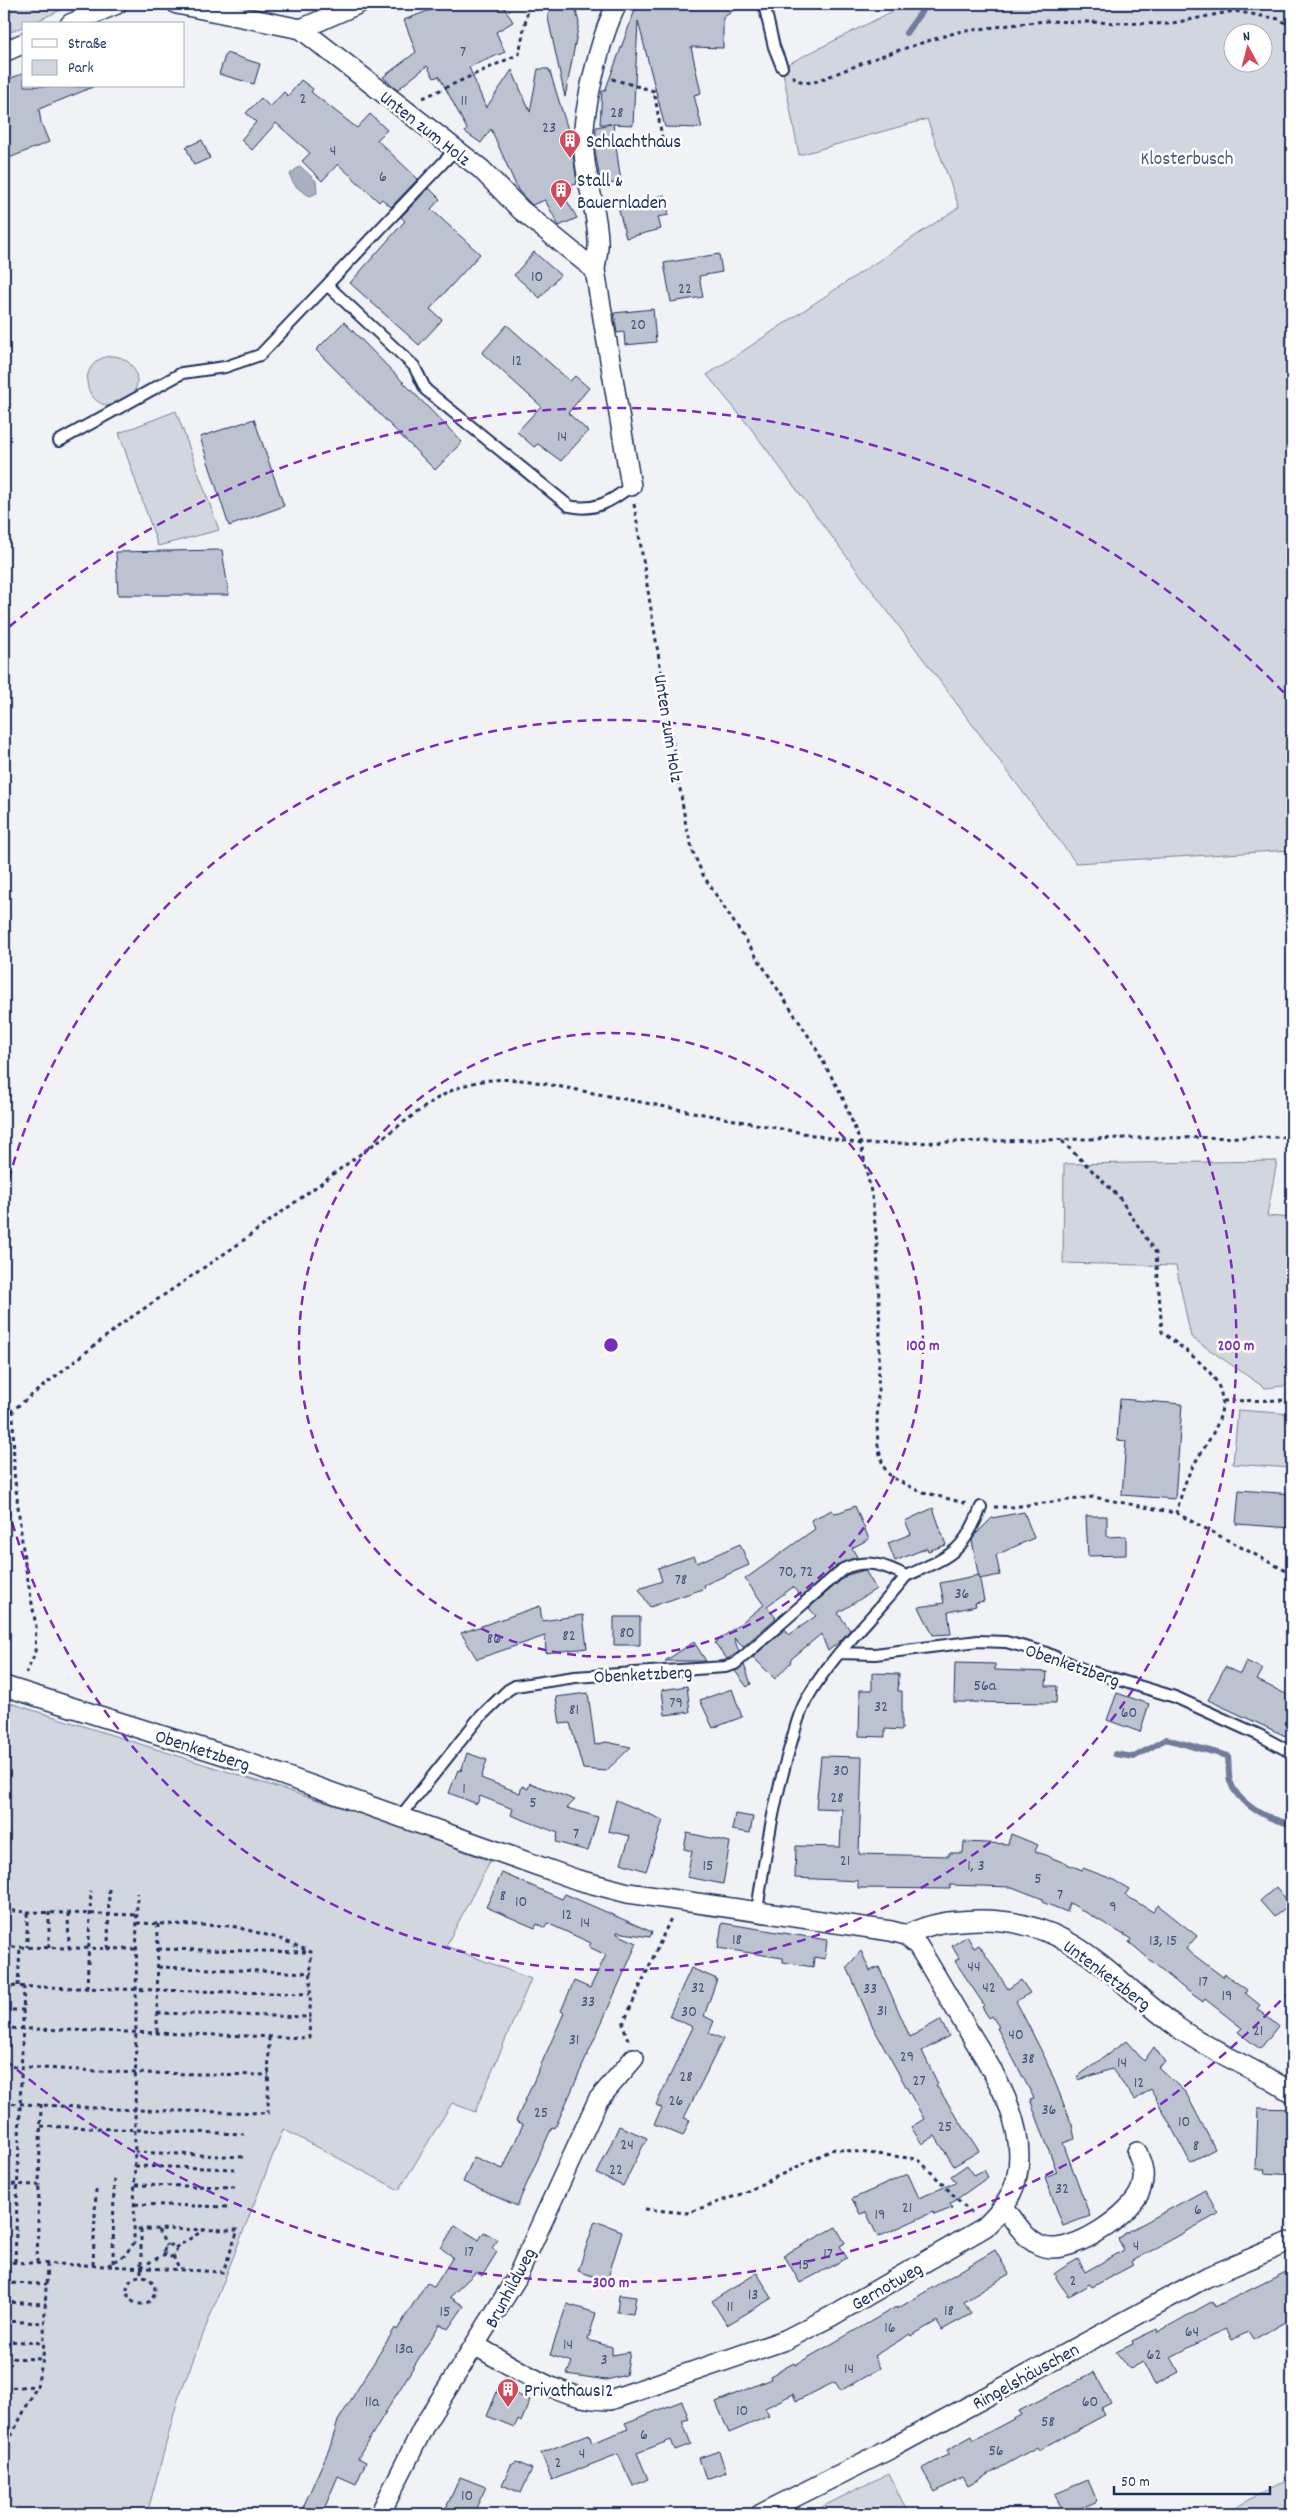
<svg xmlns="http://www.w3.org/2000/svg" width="1296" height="2518" font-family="Dekko,sans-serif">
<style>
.green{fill:#d2d6df;stroke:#76829e;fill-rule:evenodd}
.water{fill:#a8b0c2;stroke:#707c9a}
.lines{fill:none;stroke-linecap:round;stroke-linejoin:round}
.stream{stroke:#707c9a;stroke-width:6}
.building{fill:#bcc2d0;stroke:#1b2f5e}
.service-casing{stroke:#1b2f5e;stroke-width:14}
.minor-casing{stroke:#1b2f5e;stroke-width:22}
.path{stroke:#1b2f5e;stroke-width:3;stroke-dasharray:4 4;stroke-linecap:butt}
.service{stroke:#fff;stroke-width:10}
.minor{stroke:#fff;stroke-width:19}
.ring{fill:none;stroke:#7b2cbf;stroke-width:2.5;stroke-dasharray:9 6}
.labels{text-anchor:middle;stroke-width:5;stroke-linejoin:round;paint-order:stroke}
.number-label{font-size:16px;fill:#43547a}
.street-label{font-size:19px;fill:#1b2f5e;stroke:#fff}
.poi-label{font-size:19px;fill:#1b2f5e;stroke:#fff;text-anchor:start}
.park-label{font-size:19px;fill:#49597e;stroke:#fff}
.centre{fill:#7b2cbf;stroke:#fff;stroke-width:2.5}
.ring-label{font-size:15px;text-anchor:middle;font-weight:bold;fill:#7b2cbf;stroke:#fff;stroke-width:5;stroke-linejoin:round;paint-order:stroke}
</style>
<rect width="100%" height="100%" fill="#f1f2f5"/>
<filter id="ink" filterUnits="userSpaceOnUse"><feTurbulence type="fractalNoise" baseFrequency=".02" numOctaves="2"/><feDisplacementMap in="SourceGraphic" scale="10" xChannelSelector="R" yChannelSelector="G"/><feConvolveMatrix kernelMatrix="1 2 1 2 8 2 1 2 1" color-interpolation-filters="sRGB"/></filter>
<g filter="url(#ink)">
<path class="green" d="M 4,4 L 74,4 L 30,24 L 24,24 L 24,26 L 4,35 Z
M 892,4 L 1292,4 L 1292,850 L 1076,863 L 749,426 L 707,375 L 959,207 L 927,119 L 799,155 L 782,67 L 891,12 ZM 1234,32 L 1264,32 L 1264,62 L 1234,62 Z
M87 381a25 25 0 1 1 50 0a25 25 0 1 1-50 0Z
M 176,411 L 219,530 L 158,546 L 119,433 Z
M 1277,1161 L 1267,1216 L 1292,1218 L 1292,1385 L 1265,1388 L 1191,1337 L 1176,1266 L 1063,1263 L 1064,1164 Z
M 1238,1410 L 1292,1414 L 1292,1468 L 1233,1464 Z
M 4,1701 L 387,1822 L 490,1861 L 446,1946 L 531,1979 L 475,2112 L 452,2103 L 399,2190 L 283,2129 L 178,2399 L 147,2514 L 4,2514 Z
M 889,2473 L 908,2514 L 808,2514 Z
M 1292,2478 L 1292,2514 L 1227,2514 L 1248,2500 Z"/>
<path class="water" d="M 300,166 L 316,181 L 317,193 L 310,196 C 301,191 292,186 290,174 Z"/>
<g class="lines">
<path class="stream" d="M 906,33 L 927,4
M 1115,1754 L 1134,1757 L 1166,1739 L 1228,1756 C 1229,1764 1228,1773 1230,1781 C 1237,1803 1265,1818 1286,1823 L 1292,1817"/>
</g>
<path class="building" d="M 446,4 L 502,4 L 513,22 L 496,32 L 505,52 L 469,67 L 486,108 L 512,70 L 530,112 L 538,69 L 549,69 L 569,133 L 573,132 L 573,153 L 577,184 L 559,187 L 577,218 L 559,226 L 545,200 L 532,205 L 529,202 L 518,190 L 491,129 L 481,143 L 465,132 L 467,129 L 439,76 L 434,78 L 427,66 L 397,90 L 383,77 L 416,52 L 404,20 Z
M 550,4 L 566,4 L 567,8 L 575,6 L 579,23 L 565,97 L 548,18 Z
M 634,4 L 742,4 L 723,18 L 723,48 L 691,47 L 701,93 L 694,95 L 702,128 L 665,127 L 638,21 L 633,125 L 613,124 L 621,182 L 601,185 L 595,151 L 596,127 L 611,124 L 600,124 L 602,91 L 605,91 L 635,10 Z
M 226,53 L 260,64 L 254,84 L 219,74 Z
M 24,73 L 24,86 L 93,87 L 39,109 L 41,123 L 49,142 L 4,160 L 4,81 Z
M 301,80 L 313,89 L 311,92 L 357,128 L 370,114 L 387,130 L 377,140 L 418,179 L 391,207 L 382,199 L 379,202 L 338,164 L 322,181 L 302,161 L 310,153 L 276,123 L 252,150 L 241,140 L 256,122 L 246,113 L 261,98 L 270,107 L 284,92 L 288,96 Z
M 202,140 L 210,158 L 194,165 L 186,147 Z
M 429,188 L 440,199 L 431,209 L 480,254 L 430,309 L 442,320 L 419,345 L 350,283 L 405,221 L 401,217 Z
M 665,195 L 669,215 L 658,217 L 661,229 L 626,238 L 618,206 Z
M 534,252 L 560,275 L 540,298 L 514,275 Z
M 719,254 L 722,272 L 699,276 L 703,297 L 671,302 L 664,263 Z
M 653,309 L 656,342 L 625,345 L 624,332 L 617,333 L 614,313 Z
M 344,322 L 462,442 L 435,470 L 316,350 Z
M 507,325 L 570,381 L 575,376 L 589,388 L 568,413 L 588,431 L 561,461 L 538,444 L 534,447 L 517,432 L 541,406 L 482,353 Z
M 254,419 L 284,506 L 229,526 L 200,437 Z
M 222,550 L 229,595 L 118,595 L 116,552 Z
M 1120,1399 L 1182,1404 L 1175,1499 L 1122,1495 L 1126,1441 L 1117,1440 Z
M 1239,1490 L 1292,1494 L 1292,1528 L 1236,1524 Z
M 855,1506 L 869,1539 L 852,1548 L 857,1557 L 839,1564 L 801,1597 L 793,1587 L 767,1606 L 776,1618 L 743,1647 L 734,1638 L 739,1652 L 727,1659 L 715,1643 L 764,1605 L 745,1579 L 815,1529 L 811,1520 L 832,1510 L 834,1513 L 840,1512 Z
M 933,1508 L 946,1545 L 928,1551 L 927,1548 L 895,1561 L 888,1543 L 911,1534 L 905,1521 Z
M 1024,1512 L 1034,1538 L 996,1555 L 1000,1575 L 979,1579 L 972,1540 L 976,1534 L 992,1518 Z
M 1086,1516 L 1107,1516 L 1107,1537 L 1126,1536 L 1126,1555 L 1088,1556 Z
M 740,1544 L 749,1565 L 704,1585 L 705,1588 L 650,1607 L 639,1589 L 662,1581 L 658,1568 L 694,1556 L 697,1563 Z
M 865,1570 L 876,1589 L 838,1613 L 850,1630 L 840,1641 L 828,1651 L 821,1634 L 790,1660 L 791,1662 L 775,1679 L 753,1657 L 785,1629 L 789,1635 L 816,1616 L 809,1608 L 847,1575 Z
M 979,1575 L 984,1601 L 975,1603 L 976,1606 L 948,1612 L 951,1634 L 933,1635 L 919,1607 L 944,1603 L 940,1583 Z
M 540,1606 L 542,1621 L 583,1615 L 587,1648 L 546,1653 L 545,1636 L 477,1659 L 461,1633 Z
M 614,1617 L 640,1617 L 640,1645 L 614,1645 Z
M 694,1642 L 706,1661 L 665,1661 Z
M 1246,1661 L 1263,1669 L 1257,1680 L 1292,1697 L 1292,1739 L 1208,1700 L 1225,1667 L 1240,1674 Z
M 955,1663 L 995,1664 L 995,1670 L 1047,1672 L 1046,1686 L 1057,1686 L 1056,1703 L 954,1702 Z
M 744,1665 L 751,1684 L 747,1687 L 735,1671 Z
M 872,1673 L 899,1674 L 898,1691 L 902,1691 L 902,1730 L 885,1729 L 885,1737 L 859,1736 L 860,1690 L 872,1690 Z
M 687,1686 L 690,1712 L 665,1715 L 662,1690 Z
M 732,1689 L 742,1717 L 713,1728 L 700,1700 Z
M 588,1693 L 595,1745 L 606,1742 L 631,1747 L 606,1771 L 583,1769 L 570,1723 L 560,1724 L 556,1697 Z
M 1117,1693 L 1149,1704 L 1140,1732 L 1107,1720 Z
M 467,1753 L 487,1760 L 481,1778 L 520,1793 L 522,1786 L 528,1789 L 530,1783 L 575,1800 L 567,1808 L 598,1817 L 588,1851 L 556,1842 L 558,1833 L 511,1815 L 513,1809 L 480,1796 L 477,1804 L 449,1793 L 458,1770 L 461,1771 Z
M 821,1756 L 862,1757 L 859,1854 L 949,1856 L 949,1853 L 963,1853 L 964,1842 L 1008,1844 L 1011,1834 L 1038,1845 L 1035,1851 L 1082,1870 L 1083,1868 L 1112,1879 L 1129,1889 L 1125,1895 L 1153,1912 L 1158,1905 L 1197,1936 L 1186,1949 L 1223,1977 L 1225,1974 L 1247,1990 L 1245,1993 L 1260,2005 L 1257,2009 L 1278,2026 L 1260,2049 L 1238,2032 L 1242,2028 L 1205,1999 L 1203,2002 L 1181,1986 L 1129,1942 L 1131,1939 L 1070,1903 L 1067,1912 L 1042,1902 L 1043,1899 L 1012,1887 L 950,1885 L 950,1889 L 858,1888 L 858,1881 L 795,1878 L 796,1846 L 840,1847 L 842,1809 L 816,1808 Z
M 616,1800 L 663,1820 L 646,1871 L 621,1863 L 630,1836 L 608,1831 Z
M 735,1814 L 753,1817 L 750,1833 L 732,1830 Z
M 687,1833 L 730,1842 L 723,1884 L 687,1877 L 692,1851 L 684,1849 Z
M 502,1873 L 562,1899 L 565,1894 L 652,1932 L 650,1937 L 617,1932 L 617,1934 L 637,1943 L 555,2128 L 552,2127 L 517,2206 L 463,2182 L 474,2157 L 503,2169 L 523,2124 L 516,2121 L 564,2013 L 561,2011 L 574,1981 L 590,1988 L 606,1955 L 589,1947 L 591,1943 L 547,1923 L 545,1928 L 537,1924 L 535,1928 L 486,1907 Z
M 1276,1887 L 1290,1904 L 1274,1917 L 1260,1901 Z
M 722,1923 L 827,1940 L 825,1959 L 814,1957 L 813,1967 L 783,1962 L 783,1958 L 718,1948 Z
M 967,1936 L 974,1948 L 979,1945 L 1008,1989 L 1021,1980 L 1030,1993 L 1016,2001 L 1047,2062 L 1072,2125 L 1075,2139 L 1063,2143 L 1090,2216 L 1063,2226 L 1045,2177 L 1057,2172 L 1030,2099 L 1034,2098 L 997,2028 L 999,2027 L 992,2016 L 989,2018 L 982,2007 L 984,2005 L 955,1961 L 959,1958 L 952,1946 Z
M 861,1951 L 870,1971 L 879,1967 L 910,2037 L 940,2020 L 949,2036 L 922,2051 L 938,2084 L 936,2085 L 979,2151 L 954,2166 L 935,2136 L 922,2144 L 911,2127 L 924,2119 L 873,2027 L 847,1967 Z
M 691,1968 L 717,1979 L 704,2016 L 714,2021 L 709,2033 L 723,2039 L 684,2118 L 690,2120 L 683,2136 L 654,2124 L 662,2108 L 656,2105 L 693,2027 L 669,2016 Z
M 1126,2041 L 1144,2061 L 1154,2047 L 1165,2062 L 1158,2067 L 1186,2093 L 1215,2149 L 1190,2162 L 1151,2089 L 1135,2100 L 1112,2069 L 1079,2080 L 1077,2077 Z
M 1258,2108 L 1292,2109 L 1292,2175 L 1265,2173 L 1266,2169 L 1256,2169 Z
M 619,2126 L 647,2138 L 623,2186 L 597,2174 Z
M 967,2165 L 974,2175 L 984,2170 L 988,2177 L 950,2204 L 952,2208 L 934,2215 L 933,2212 L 878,2237 L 866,2212 L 860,2214 L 852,2199 L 908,2174 L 919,2198 L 956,2182 L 951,2176 Z
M 1205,2190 L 1218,2214 L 1131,2262 L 1133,2265 L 1092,2287 L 1090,2284 L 1069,2296 L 1060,2284 L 1054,2274 L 1061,2269 L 1078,2259 L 1085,2272 L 1124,2250 L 1118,2239 L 1124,2234 Z
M 595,2221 L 622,2231 L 607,2281 L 578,2271 Z
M 455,2225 L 479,2240 L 484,2232 L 498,2240 L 492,2248 L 497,2252 L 482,2276 L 476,2272 L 450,2297 L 464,2306 L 448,2329 L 440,2324 L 382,2418 L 358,2458 L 366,2462 L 356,2484 L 338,2476 L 322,2514 L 300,2514 L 330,2447 L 338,2421 L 395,2328 L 397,2330 L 427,2282 L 434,2287 L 453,2257 L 441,2248 Z
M 836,2227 L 845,2243 L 840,2246 L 847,2258 L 800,2283 L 784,2255 Z
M 995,2250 L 1009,2274 L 964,2302 L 971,2314 L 942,2330 L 937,2321 L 911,2336 L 910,2334 L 874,2356 L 880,2368 L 840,2391 L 835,2382 L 796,2401 L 793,2394 L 765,2408 L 769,2416 L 729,2433 L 716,2402 L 771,2379 L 770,2376 L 794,2363 L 795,2365 L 896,2307 L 897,2309 Z
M 1292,2269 L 1292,2318 L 1253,2340 L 1248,2332 L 1232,2340 L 1226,2329 L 1211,2336 L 1171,2357 L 1179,2372 L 1155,2385 L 1143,2362 L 1130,2369 L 1116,2352 L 1133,2344 L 1132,2341 L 1157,2329 L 1158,2332 L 1213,2301 L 1215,2307 Z
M 757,2273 L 772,2298 L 727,2325 L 712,2301 Z
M 619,2295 L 636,2297 L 633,2314 L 617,2312 Z
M 567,2304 L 596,2313 L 588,2340 L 612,2347 L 612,2355 L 630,2352 L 626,2375 L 606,2380 L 567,2374 L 572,2362 L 550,2355 Z
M 1094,2372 L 1111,2403 L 1101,2408 L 1105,2415 L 1039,2450 L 1037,2447 L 968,2486 L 963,2477 L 935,2492 L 922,2469 L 949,2454 L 947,2450 L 972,2436 L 974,2440 L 1021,2415 L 1019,2411 Z
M 499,2387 L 530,2400 L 521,2422 L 518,2420 L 514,2427 L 487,2416 Z
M 682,2401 L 689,2419 L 682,2421 L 691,2444 L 675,2450 L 671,2440 L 637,2453 L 648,2479 L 633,2486 L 618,2454 L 552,2480 L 541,2453 L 589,2434 L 592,2443 L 628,2429 L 625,2423 Z
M 719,2451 L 726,2472 L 706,2479 L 699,2458 Z
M 517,2462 L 532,2469 L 521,2493 L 502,2485 L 511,2465 Z
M 460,2477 L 486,2487 L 473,2514 L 454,2514 L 445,2510 Z
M 1088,2480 L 1097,2501 L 1078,2509 L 1081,2514 L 1063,2514 L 1055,2494 Z"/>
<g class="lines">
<g class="service-casing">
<path id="service" d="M 764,4 L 774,47 L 782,67
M 456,149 L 327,285 L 414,366 L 426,390 L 569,506 C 595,512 612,501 631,486
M 59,441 L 182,373 L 225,367 L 260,355 L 327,285
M 906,1576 C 950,1556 963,1554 981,1507
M 839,1653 L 875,1654 L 978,1641 L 1006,1642 L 1044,1652 L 1082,1669 L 1175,1697 L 1259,1735 L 1292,1753
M 400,1817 L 478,1719 L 508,1690 L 515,1686 L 575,1677 L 725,1667 L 735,1664 L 843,1569 C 866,1558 885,1565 906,1576 C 875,1616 833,1653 808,1697 C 799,1711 795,1730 790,1747 C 774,1800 765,1855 757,1911"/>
</g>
<g class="minor-casing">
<path id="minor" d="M 177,4 L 301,29
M 358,4 L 301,29 L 481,169 L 521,210 L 595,270
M 617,4 C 601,35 580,117 584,152 C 586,182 597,210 598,240 C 599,249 596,260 595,270 L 631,486
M 70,24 L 117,4
M 4,52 L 24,43
M 4,1686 L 240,1760 L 578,1880 L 628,1893 L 891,1931 L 906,1935 L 918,1946 C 934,1972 949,1998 965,2025 C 992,2070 1030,2125 1016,2180 C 1011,2200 999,2213 985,2227 L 830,2317 L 785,2340 L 610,2400 C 561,2401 518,2369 476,2346
M 906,1935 C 933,1922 950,1921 979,1920 C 1073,1919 1109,1977 1177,2027 C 1213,2053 1256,2068 1292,2093
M 1004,2207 C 1015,2221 1026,2242 1044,2247 C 1072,2255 1132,2215 1141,2189 C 1146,2174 1142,2165 1137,2152
M 380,2514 L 425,2424 L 516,2279 L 598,2100 L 634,2058
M 761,2514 L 890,2449 L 1205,2278 L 1292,2241"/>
</g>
<path class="path" d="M 792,76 L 800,81 L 812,83 L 881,56 L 934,39 L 958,32 L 1010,25 L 1045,21 L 1168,24 L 1234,11 L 1279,19 L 1292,27
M 612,79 L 654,91 L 664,149
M 423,98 L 519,54 L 529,4
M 634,504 L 686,826 L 693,852 L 703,875 L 813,1043 L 842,1096 L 861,1144 L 872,1197 L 877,1244 L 880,1331 L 877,1424 L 878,1446 L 883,1466 L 891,1477 L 919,1491 L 968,1504
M 1062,1141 L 1119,1197 L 1156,1253 L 1162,1332 C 1179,1346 1201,1360 1214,1378 C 1238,1413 1202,1445 1188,1476 C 1183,1488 1180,1500 1176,1513
M 1223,1401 L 1292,1400
M 13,1410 L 14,1472 L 24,1558 L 36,1626 L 35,1654 L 26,1673
M 4,1417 L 123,1323 L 237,1245 L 423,1108 C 459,1082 486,1076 530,1081 L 861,1144 L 1129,1138 L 1292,1137
M 994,1507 L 1012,1507 L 1093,1497 L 1176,1513 L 1292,1574
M 4,1910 L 27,1912 L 27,1947
M 27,1912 L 137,1915
M 68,1913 L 69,1948
M 137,1923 L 232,1926 L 278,1938 L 311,1952 L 310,2017 L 157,2013
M 4,1947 L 136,1949
M 49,1948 L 49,1912
M 108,1949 L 109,1889
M 158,1949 L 307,1952
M 158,1967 L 312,1973
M 4,1986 L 310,1994
M 18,1986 L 20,1947
M 87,1988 L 91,1891
M 4,2010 L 24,2010
M 4,2028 L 309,2038 L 310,2017
M 157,2032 L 158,1923
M 628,2040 L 623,2024 L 671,1918
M 4,2066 L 135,2073 L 269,2075
M 4,2103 L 135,2110 L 268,2113 L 269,2036
M 41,2126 L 244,2134
M 135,2152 L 243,2157
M 135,2166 L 239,2169
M 4,2184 L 39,2185 L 41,2104
M 135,2185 L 237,2187
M 135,2204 L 227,2207
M 645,2209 L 687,2213 L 741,2194 L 834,2149 L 918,2159 L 971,2213
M 141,2229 L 141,2276
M 158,2230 L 167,2246
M164 2251a6 6 0 1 1 12 0a6 6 0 1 1-12 0Z
M 175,2248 L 204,2230
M 173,2256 L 179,2269
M 4,2262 L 107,2266 L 124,2256 L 134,2243 L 137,1893
M 15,2262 L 24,1987
M 37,2263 L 39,2185
M 113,2263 L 114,2176
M 93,2265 L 96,2190
M 108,2266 L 223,2272 L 238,2230 L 134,2229
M 141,2267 L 165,2254
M127 2290a14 14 0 1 1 28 0a14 14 0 1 1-28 0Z
M 4,2283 L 46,2284
M 4,2302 L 46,2304
M 4,2321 L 44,2323
M 4,2341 L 44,2343
M 4,2358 L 43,2359
M 4,2388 L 37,2386 L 43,2359 L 47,2263
M 4,2450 L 37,2386"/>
<use href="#service" class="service"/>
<use href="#minor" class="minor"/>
</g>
</g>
<g class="ring">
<circle cx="611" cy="1345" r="312"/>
<path d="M5 1194A625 625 0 1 1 5 1496"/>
<path d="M1291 1990A937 937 0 0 1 9 2063M9 627A937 937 0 0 1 1291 700"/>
</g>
<defs>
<g id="building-pin" transform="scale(1.125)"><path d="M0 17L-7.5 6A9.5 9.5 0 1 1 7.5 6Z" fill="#d1495b" stroke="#fff"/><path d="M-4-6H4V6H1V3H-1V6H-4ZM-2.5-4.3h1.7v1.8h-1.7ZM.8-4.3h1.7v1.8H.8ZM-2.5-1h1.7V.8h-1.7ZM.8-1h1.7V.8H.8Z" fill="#fff"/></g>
</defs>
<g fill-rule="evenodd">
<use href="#building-pin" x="570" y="140"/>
<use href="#building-pin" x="561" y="190"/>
<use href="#building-pin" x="508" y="2389"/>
</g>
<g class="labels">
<g class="number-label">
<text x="463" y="56">7</text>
<text x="303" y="103">2</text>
<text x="464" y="105">11</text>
<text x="617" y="117">28</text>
<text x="549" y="132">23</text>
<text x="333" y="155">4</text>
<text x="383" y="181">6</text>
<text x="537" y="281">10</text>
<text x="685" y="293">22</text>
<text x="638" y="329">20</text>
<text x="517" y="365">12</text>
<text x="562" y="441">14</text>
<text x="796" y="1576">70, 72</text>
<text x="681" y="1584">78</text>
<text x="962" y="1598">36</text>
<text x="627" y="1637">80</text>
<text x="569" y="1640">82</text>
<text x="494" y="1643">86</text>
<text x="985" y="1690">56a</text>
<text x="676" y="1707">79</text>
<text x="881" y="1711">32</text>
<text x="574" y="1714">81</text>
<text x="1129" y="1717">60</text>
<text x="841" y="1775">30</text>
<text x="464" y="1793">1</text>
<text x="837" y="1802">28</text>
<text x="533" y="1807">5</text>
<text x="576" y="1838">7</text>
<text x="845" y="1865">21</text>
<text x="708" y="1870">15</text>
<text x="976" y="1870">1, 3</text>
<text x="1038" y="1883">5</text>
<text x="1060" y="1899">7</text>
<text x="503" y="1900">8</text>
<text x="521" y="1906">10</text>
<text x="1113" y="1911">9</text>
<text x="567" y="1919">12</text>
<text x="585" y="1927">14</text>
<text x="737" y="1944">18</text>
<text x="1163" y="1945">13, 15</text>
<text x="974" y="1971">44</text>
<text x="1203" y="1986">17</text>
<text x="698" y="1992">32</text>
<text x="989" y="1992">42</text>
<text x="870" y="1993">33</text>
<text x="1227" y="2000">19</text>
<text x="588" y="2006">33</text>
<text x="882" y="2015">31</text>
<text x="689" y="2016">30</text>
<text x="1258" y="2035">21</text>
<text x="1016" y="2039">40</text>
<text x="574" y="2044">31</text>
<text x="907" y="2061">29</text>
<text x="1028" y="2063">38</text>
<text x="1122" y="2067">14</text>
<text x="686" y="2081">28</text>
<text x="919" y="2085">27</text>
<text x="1139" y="2087">12</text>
<text x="676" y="2105">26</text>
<text x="1049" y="2114">36</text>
<text x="541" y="2117">25</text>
<text x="1184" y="2126">10</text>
<text x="945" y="2131">25</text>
<text x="627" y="2149">24</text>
<text x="1196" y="2150">8</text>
<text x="616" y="2174">22</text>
<text x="1062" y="2193">32</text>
<text x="907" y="2212">21</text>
<text x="1198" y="2214">6</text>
<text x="880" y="2219">19</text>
<text x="1136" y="2250">4</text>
<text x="469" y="2256">17</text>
<text x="828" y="2258">17</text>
<text x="804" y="2269">15</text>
<text x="1073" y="2285">2</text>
<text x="753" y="2299">13</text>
<text x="730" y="2311">11</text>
<text x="949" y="2315">18</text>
<text x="445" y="2316">15</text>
<text x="890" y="2332">16</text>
<text x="1192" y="2336">64</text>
<text x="568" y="2349">14</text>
<text x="404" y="2353">13a</text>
<text x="1154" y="2359">62</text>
<text x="604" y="2364">3</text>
<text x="849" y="2373">14</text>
<text x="372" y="2406">11a</text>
<text x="1090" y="2406">60</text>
<text x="742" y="2415">10</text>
<text x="1048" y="2426">58</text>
<text x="644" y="2439">6</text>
<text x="996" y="2455">56</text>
<text x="582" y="2458">4</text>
<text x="558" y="2467">2</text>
<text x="467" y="2500">10</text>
</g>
<g class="street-label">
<text transform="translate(426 127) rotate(38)" y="7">Unten zum Holz</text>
<text transform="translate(670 728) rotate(81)" y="7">Unten zum Holz</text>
<text transform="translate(1073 1664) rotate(19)" y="7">Obenketzberg</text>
<text transform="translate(643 1673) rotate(-3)" y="7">Obenketzberg</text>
<text transform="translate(203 1749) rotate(18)" y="7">Obenketzberg</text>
<text transform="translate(1108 1974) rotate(37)" y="7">Untenketzberg</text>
<text transform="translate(886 2285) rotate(-30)" y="7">Gernotweg</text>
<text transform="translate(509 2287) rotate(-62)" y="7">Brunhildweg</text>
<text transform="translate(1025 2375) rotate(-29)" y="7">Ringelshäuschen</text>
</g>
<g class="poi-label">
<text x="586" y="147">Schlachthaus</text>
<text x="577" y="186">Stall &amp;<tspan x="577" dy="22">Bauernladen</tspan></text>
<text x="524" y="2396">Privathaus12</text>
</g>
<g class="park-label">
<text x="1187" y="164">Klosterbusch</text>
</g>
</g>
<circle cx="611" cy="1345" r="8" class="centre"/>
<g class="ring-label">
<text x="923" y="1350">100 m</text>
<text x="1236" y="1350">200 m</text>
<text x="611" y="2287">300 m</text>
</g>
<rect width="1296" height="2518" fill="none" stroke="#fff" stroke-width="20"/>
<rect x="10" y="10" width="1276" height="2498" fill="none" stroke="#1b2f5e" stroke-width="2" filter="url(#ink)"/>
<rect x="22" y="22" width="162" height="65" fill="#ffffff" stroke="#a4acbf"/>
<rect x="32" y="39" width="25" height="8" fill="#ffffff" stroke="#a4acbf"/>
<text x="68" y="48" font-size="15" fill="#1b2f5e">Straße</text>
<rect x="32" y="60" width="25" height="15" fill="#d2d6df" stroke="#a4acbf"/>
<text x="68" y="72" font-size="15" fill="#1b2f5e">Park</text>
<g transform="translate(1248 48) rotate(353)"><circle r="24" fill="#ffffff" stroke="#a4acbf"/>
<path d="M0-4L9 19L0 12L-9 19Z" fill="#d1495b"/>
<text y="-8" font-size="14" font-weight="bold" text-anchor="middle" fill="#1b2f5e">N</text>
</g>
<path d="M1114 2486v8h156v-8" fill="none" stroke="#1b2f5e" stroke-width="2.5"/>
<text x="1121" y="2486" font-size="15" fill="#1b2f5e" stroke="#ffffff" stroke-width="4" paint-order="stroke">50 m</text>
</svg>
